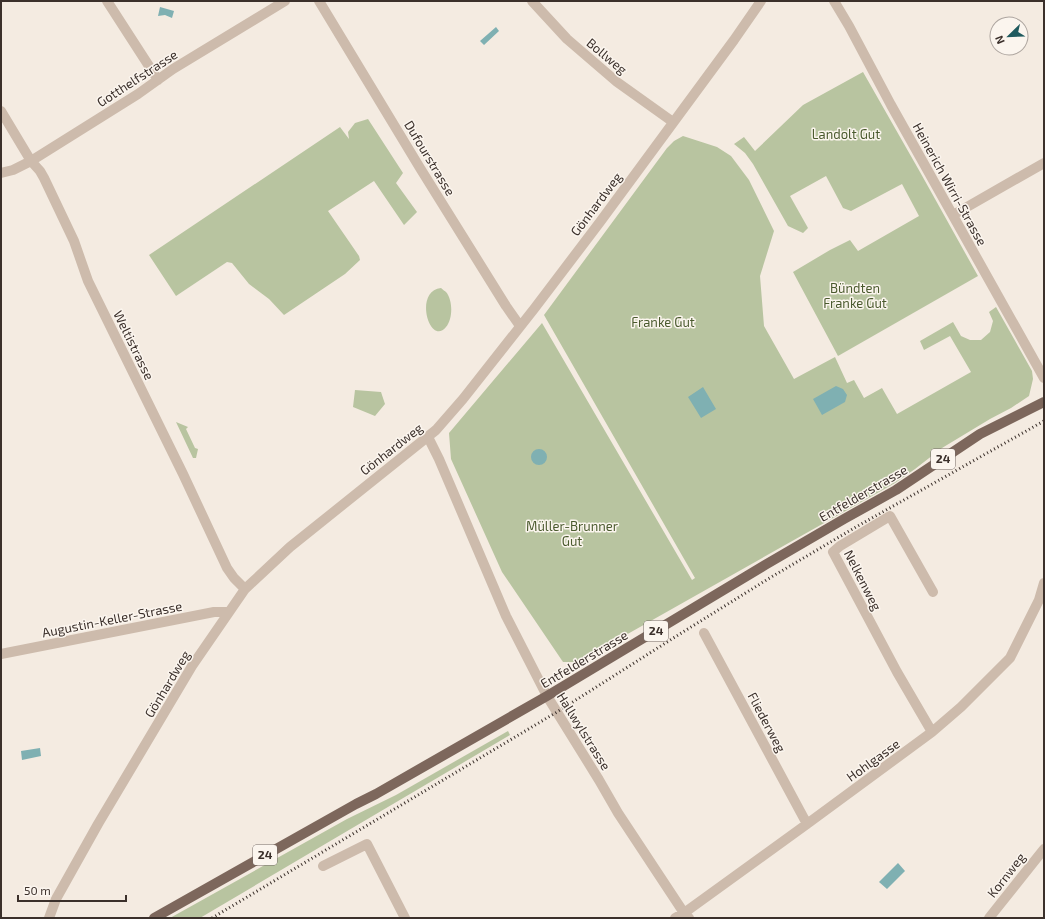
<svg xmlns="http://www.w3.org/2000/svg" width="1045" height="919" font-family="'Exo 2',sans-serif">
<style>
.green{fill:#b8c4a0}
.water{fill:#7fb0b2}
.lines{fill:none;stroke-linecap:round;stroke-linejoin:round}
.street{stroke:#cdbbac;stroke-width:10}
.primary{stroke:#7d675c;stroke-width:10}
.rail{stroke:#3b302b;stroke-width:3;stroke-dasharray:1 3;stroke-linecap:butt}
.labels{text-anchor:middle;stroke-width:3;stroke-linejoin:round;paint-order:stroke}
.shield{fill:#fbf5ee;stroke:#756b66;stroke-width:1}
.shield-label{font-size:12px;font-weight:bold;fill:#3b302b}
.street-label{font-size:13px;fill:#3b302b;stroke:#fbf5ee}
.park-label{font-size:13px;fill:#4a5a2e;stroke:#fbf5ee}
</style>
<rect width="100%" height="100%" fill="#f4ebe1"/>
<path class="green" d="M 863,72 L 920,172 L 978,276 L 838,356 L 793,272 L 830,250 L 850,240 L 858,251 L 919,216 L 902,184 L 851,211 L 843,208 L 826,176 L 790,196 L 808,228 L 803,233 L 788,226 L 753,164 L 745,153 L 734,144 L 744,137 L 755,151 L 803,105 Z
M 368,119 L 403,173 L 396,183 L 417,212 L 404,225 L 374,181 L 328,211 L 359,256 L 360,260 L 345,274 L 284,315 L 269,299 L 249,284 L 232,263 L 227,262 L 176,296 L 149,255 L 340,127 L 349,139 L 348,132 L 355,123 Z
M 683,136 L 717,147 L 731,156 L 749,180 L 774,231 L 760,276 L 764,326 L 794,379 L 835,357 L 847,383 L 854,380 L 864,398 L 882,388 L 897,414 L 971,372 L 950,336 L 924,350 L 920,341 L 953,322 L 961,336 L 970,340 L 981,340 L 990,332 L 993,321 L 989,312 L 996,307 L 1032,371 L 1033,379 L 1029,396 L 1011,408 L 990,419 L 942,448 L 915,469 L 895,483 L 578,662 L 563,662 L 502,572 L 451,459 L 449,433 L 542,323 L 692,580 L 695,578 L 544,315 L 667,148 L 674,141 Z
M 441,288 C 443,290 445,291 446,292 C 453,300 453,319 446,327 C 430,347 413,291 441,288 Z
M 355,390 L 381,392 L 385,404 L 375,416 L 353,407 Z
M 176,422 L 188,427 L 186,429 L 195,448 L 198,449 L 196,458 L 193,458 Z
M 508,731 L 510,735 L 200,918 L 170,918 L 347,819 L 396,795 Z"/>
<path class="water" d="M 160,7 L 174,11 L 172,18 L 165,15 L 158,16 Z
M 496,27 L 499,31 L 484,45 L 480,41 Z
M 836,386 L 843,389 L 847,395 L 845,402 L 822,415 L 813,399 Z
M 703,387 L 716,409 L 701,418 L 688,397 Z
M531 457a8 8 0 1 1 16 0a8 8 0 1 1-16 0Z
M 40,748 L 41,756 L 22,760 L 21,751 Z
M 898,863 L 905,871 L 887,889 L 879,882 Z"/>
<g class="lines">
<path class="street" d="M 107,1 L 158,80
M 319,1 L 420,168 L 506,306 L 520,326
M 532,1 L 567,39 L 617,82 L 673,122
M 834,1 L 849,26 L 891,105 L 1044,378
M 1,111 L 31,161 L 40,171 L 44,178 L 74,241 L 88,281 L 183,474 L 227,568 L 234,578 L 245,589
M 1,173 L 13,170 L 31,161 L 138,94 L 173,69 L 285,1
M 953,215 L 1044,163
M 428,437 L 439,459 L 506,616 L 547,696 L 599,780 L 618,813 L 684,913 L 689,918
M 704,633 L 807,824
M 1,654 L 214,612 L 229,612
M 932,732 L 897,672 L 833,552 L 840,546 L 890,516 L 933,592
M 323,866 L 367,844 L 405,918
M 49,918 L 56,899 L 98,824 L 192,666 L 245,589 L 290,547 L 436,430 L 463,399 L 534,309 L 600,222 L 734,40 L 761,1
M 675,918 L 684,913 L 807,824 L 932,732 L 961,707 L 1010,658 L 1039,600 L 1044,583
M 989,918 L 1044,849"/>
<path class="primary" d="M 154,918 L 356,804 L 376,794 L 547,696 L 765,565 L 844,519 L 896,490 L 980,434 L 1044,402"/>
<path class="rail" d="M 212,918 L 557,712 L 675,637 L 768,579 L 856,527 L 1044,421"/>
</g>
<g class="labels">
<g class="shield">
<rect x="931" y="449" width="24" height="20" rx="3"/>
<rect x="644" y="621" width="24" height="20" rx="3"/>
<rect x="253" y="845" width="24" height="20" rx="3"/>
</g>
<g class="shield-label">
<text x="943" y="463">24</text>
<text x="656" y="635">24</text>
<text x="265" y="859">24</text>
</g>
<g class="street-label">
<text transform="translate(607 56) rotate(40)" y="5">Bollweg</text>
<text transform="translate(137 78) rotate(-33)" y="5">Gotthelfstrasse</text>
<text transform="translate(430 158) rotate(59)" y="5">Dufourstrasse</text>
<text transform="translate(950 184) rotate(61)" y="5">Heinerich Wirri-Strasse</text>
<text transform="translate(596 204) rotate(-53)" y="5">Gönhardweg</text>
<text transform="translate(134 345) rotate(64)" y="5">Weltistrasse</text>
<text transform="translate(391 449) rotate(-38)" y="5">Gönhardweg</text>
<text transform="translate(863 493) rotate(-30)" y="5">Entfelderstrasse</text>
<text transform="translate(863 580) rotate(63)" y="5">Nelkenweg</text>
<text transform="translate(112 619) rotate(-11)" y="5">Augustin-Keller-Strasse</text>
<text transform="translate(584 659) rotate(-31)" y="5">Entfelderstrasse</text>
<text transform="translate(167 684) rotate(-59)" y="5">Gönhardweg</text>
<text transform="translate(767 722) rotate(62)" y="5">Fliederweg</text>
<text transform="translate(584 731) rotate(58)" y="5">Hallwylstrasse</text>
<text transform="translate(873 760) rotate(-36)" y="5">Hohlgasse</text>
<text transform="translate(1006 875) rotate(-52)" y="5">Kornweg</text>
</g>
<g class="park-label">
<text x="846" y="139">Landolt Gut</text>
<text x="855" y="293">Bündten<tspan x="855" dy="15">Franke Gut</tspan></text>
<text x="663" y="327">Franke Gut</text>
<text x="572" y="531">Müller-Brunner<tspan x="572" dy="15">Gut</tspan></text>
</g>
</g>
<rect width="1045" height="919" fill="none" stroke="#3b302b" stroke-width="4"/>
<g transform="translate(1009 36) rotate(247)"><circle r="19" fill="#fbf5ee" stroke="#aea6a0"/>
<path d="M0-3L7 15L0 10L-7 15Z" fill="#1f5a5e"/>
<text y="-6" font-size="11" font-weight="bold" text-anchor="middle" fill="#3b302b">N</text>
</g>
<path d="M18 895v6h108v-6" fill="none" stroke="#3b302b" stroke-width="2"/>
<text x="24" y="895" font-size="12" fill="#3b302b" stroke="#fbf5ee" stroke-width="3" paint-order="stroke">50 m</text>
</svg>
